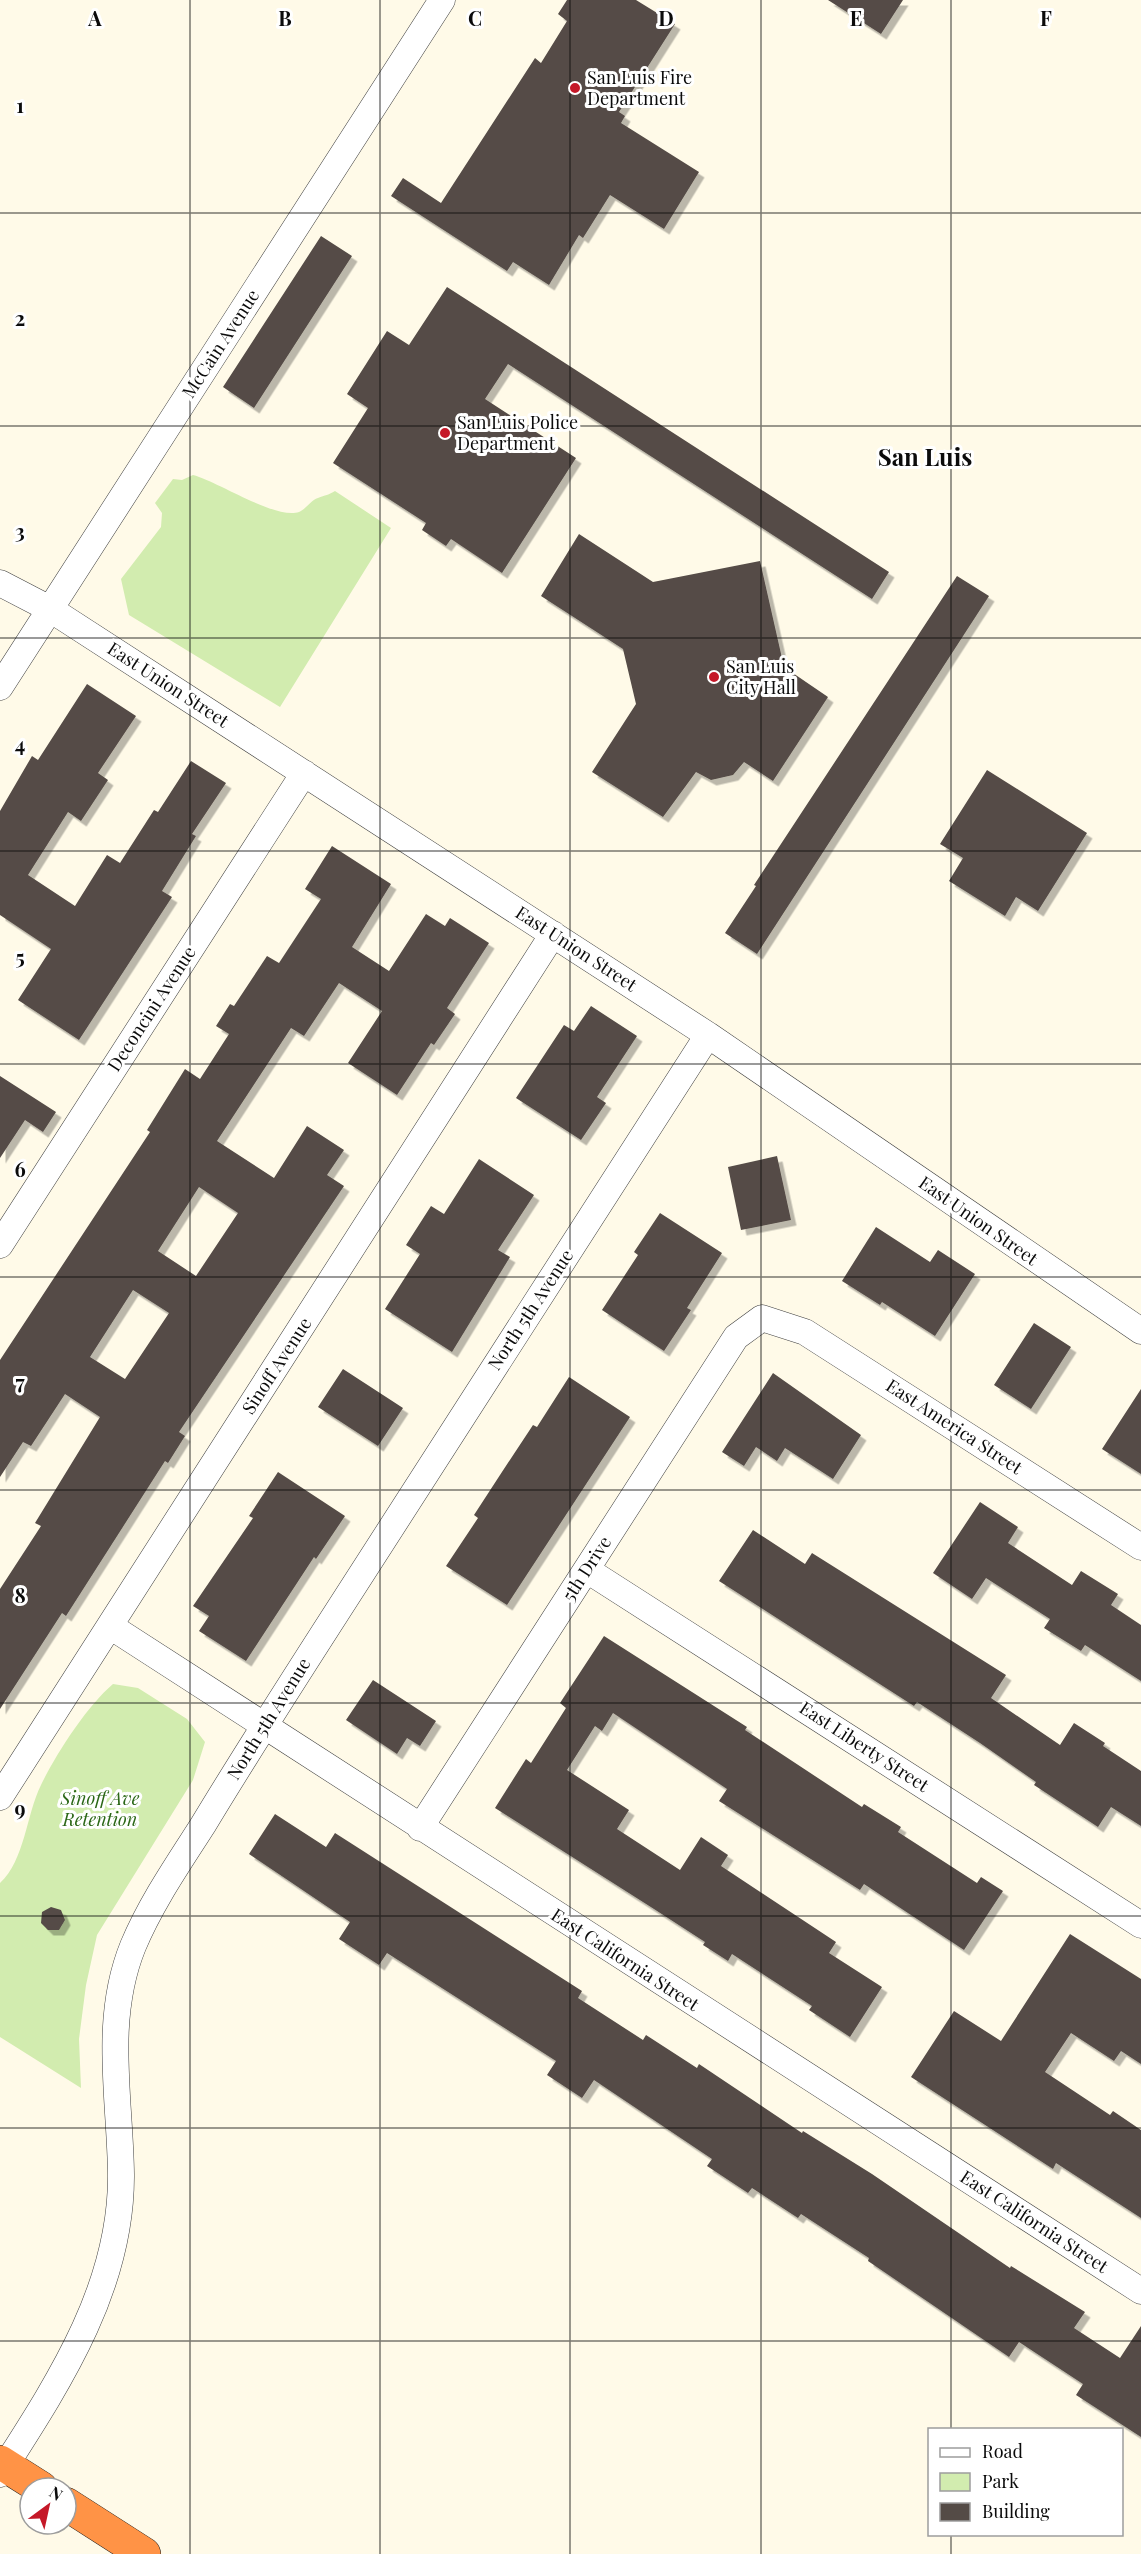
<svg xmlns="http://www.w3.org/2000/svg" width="1141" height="2554" font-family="'Playfair Display',serif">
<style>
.green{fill:#d2ecaf}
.building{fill:#544b46;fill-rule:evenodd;filter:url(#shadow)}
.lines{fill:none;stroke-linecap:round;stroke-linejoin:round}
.minor-casing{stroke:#3e3e3e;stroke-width:27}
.highway-casing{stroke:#1c1c1c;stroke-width:34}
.minor{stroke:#fff;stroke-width:26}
.highway{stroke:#ff9346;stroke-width:33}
.grid{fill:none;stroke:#0b0b0b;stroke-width:1.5;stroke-opacity:0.55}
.poi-dot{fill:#c51828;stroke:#fff;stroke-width:2}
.labels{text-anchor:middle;stroke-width:6;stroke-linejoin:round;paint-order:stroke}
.poi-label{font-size:18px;fill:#0b0b0b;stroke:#fff;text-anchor:start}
.street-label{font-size:18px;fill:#0b0b0b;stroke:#fff}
.park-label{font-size:18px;font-style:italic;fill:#2b6717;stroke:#fff}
.district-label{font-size:24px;font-weight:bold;fill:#0b0b0b;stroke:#fff}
.grid-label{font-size:20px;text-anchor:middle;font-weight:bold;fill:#0b0b0b;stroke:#fff;stroke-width:6;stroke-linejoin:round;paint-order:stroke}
</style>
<defs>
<filter id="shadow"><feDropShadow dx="5.5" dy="5.5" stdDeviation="0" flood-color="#0004"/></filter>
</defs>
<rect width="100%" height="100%" fill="#fffae8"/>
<path class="green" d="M 193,475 C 219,482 276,520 299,512 C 306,509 311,500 318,498 C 325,495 329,495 335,491 L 391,528 L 280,707 L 129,615 L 121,579 L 161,527 L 162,513 L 155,503 L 173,479 L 182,480 Z
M 113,1684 L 138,1688 L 187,1719 L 205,1742 L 193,1780 L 97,1935 L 86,1985 L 79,2039 L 81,2088 L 0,2037 L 0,1883 C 25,1860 26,1815 41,1785 C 56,1754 87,1706 113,1684 Z"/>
<path class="building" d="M 567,0 L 636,0 L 675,24 L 619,112 L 625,116 L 621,123 L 699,172 L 664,229 L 610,195 L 583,238 L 579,235 L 549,285 L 513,262 L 507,271 L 391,196 L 403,178 L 441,203 L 535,58 L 541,63 L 567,21 L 558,14 Z
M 828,0 L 903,0 L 881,34 Z
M 321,236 L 352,256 L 254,408 L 223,387 Z
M 447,287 L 889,572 L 872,599 L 508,364 L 485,399 L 576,458 L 502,573 L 451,539 L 446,546 L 422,530 L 426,523 L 333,463 L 368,408 L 347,394 L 387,331 L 409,345 Z
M 579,534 L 653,582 L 760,561 L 784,667 L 828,697 L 773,781 L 744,762 L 733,775 L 711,780 L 696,772 L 663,817 L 592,772 L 636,704 L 623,649 L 541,596 Z
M 957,576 L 989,596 L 757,954 L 725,933 L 756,886 L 754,885 Z
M 87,684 L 136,716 L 98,773 L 108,780 L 81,821 L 68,812 L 28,875 L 75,906 L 107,855 L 120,863 L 154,810 L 158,812 L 191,761 L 226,783 L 192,834 L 196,836 L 162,891 L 172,897 L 79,1040 L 18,1000 L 51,949 L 0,915 L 0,811 L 32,756 L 38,760 Z
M 987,770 L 1087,833 L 1038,911 L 1016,897 L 1005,916 L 949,881 L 963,858 L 940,844 Z
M 332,846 L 391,884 L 352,947 L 389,971 L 426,914 L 445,926 L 450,918 L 489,943 L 447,1008 L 455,1014 L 434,1045 L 431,1043 L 397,1095 L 348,1063 L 382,1011 L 339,983 L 304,1036 L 291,1028 L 217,1141 L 274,1178 L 307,1126 L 344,1150 L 327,1175 L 344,1186 L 179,1432 L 185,1436 L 168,1463 L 165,1461 L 66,1616 L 62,1613 L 0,1709 L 0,1589 L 41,1526 L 35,1523 L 100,1417 L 65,1394 L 31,1446 L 23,1442 L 0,1477 L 0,1360 L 150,1132 L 147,1130 L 185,1069 L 200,1079 L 229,1034 L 216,1026 L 230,1004 L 234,1006 L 267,956 L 279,963 L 321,899 L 305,889 ZM 199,1187 L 238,1213 L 196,1276 L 158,1251 ZM 133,1290 L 169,1313 L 125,1379 L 90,1357 Z
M 591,1006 L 637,1036 L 597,1097 L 606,1103 L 581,1140 L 516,1098 L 564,1025 L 574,1031 Z
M 0,1076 L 56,1112 L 43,1132 L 25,1120 L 0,1158 Z
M 777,1156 L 791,1220 L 741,1230 L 728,1167 Z
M 479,1159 L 534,1195 L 498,1250 L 510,1257 L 452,1352 L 385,1309 L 420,1254 L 406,1245 L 431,1206 L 444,1214 Z
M 660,1213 L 722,1253 L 687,1308 L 691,1310 L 664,1351 L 602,1310 L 638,1255 L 634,1252 Z
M 876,1227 L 930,1262 L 938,1250 L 975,1274 L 935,1336 L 882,1302 L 880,1305 L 842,1281 Z
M 1034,1323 L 1071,1347 L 1031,1409 L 994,1385 Z
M 343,1369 L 403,1408 L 378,1446 L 318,1407 Z
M 773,1373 L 861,1435 L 833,1479 L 785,1448 L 777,1461 L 756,1447 L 744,1466 L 722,1452 Z
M 569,1377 L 630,1417 L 507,1605 L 446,1566 L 478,1518 L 474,1515 L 500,1475 L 533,1425 L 537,1427 Z
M 1141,1389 L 1141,1474 L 1102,1449 Z
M 278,1472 L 345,1516 L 316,1559 L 314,1557 L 246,1661 L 199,1631 L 209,1616 L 193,1606 L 253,1518 L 249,1516 Z
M 980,1502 L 1018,1527 L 1008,1543 L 1072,1585 L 1081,1571 L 1118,1594 L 1111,1605 L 1141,1625 L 1141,1681 L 1085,1645 L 1081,1651 L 1044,1628 L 1050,1619 L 986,1578 L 972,1599 L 933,1573 Z
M 753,1530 L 805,1564 L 812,1553 L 1006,1675 L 991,1698 L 1060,1745 L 1074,1723 L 1105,1743 L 1103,1746 L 1141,1771 L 1141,1826 L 1111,1807 L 1098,1827 L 1034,1785 L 1036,1782 L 980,1743 L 917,1702 L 914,1706 L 719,1581 Z
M 604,1636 L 747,1727 L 745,1730 L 862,1807 L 864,1804 L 901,1827 L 898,1832 L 977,1883 L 981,1877 L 1003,1891 L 964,1950 L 864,1884 L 860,1890 L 719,1801 L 727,1789 L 613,1713 L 602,1731 L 595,1726 L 567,1770 L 629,1810 L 617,1829 L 680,1870 L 701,1837 L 728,1855 L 721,1866 L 836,1942 L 829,1953 L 882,1987 L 850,2037 L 809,2010 L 812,2006 L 732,1954 L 728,1961 L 703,1945 L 705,1942 L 654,1909 L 495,1808 L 526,1759 L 531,1763 L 566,1708 L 560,1703 Z
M 373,1680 L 436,1721 L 420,1746 L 407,1738 L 397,1754 L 346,1720 Z
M 275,1814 L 326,1847 L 335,1833 L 582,1991 L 578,1998 L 643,2040 L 646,2035 L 697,2068 L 699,2064 L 802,2133 L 803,2131 L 872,2174 L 1010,2268 L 1011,2266 L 1085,2312 L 1074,2328 L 1120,2358 L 1141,2326 L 1141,2437 L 1076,2395 L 1083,2384 L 1019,2342 L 1009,2357 L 868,2261 L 869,2258 L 801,2214 L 798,2218 L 752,2188 L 748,2193 L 707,2166 L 712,2159 L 594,2080 L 582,2098 L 547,2075 L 556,2061 L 387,1953 L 379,1965 L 339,1939 L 350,1922 L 249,1854 Z
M 51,1907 L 61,1910 L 65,1920 L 59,1930 L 48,1930 L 41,1923 L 42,1912 Z
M 1070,1934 L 1141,1979 L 1141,2064 L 1121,2051 L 1114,2061 L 1071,2033 L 1045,2072 L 1110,2115 L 1113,2111 L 1141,2130 L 1141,2218 L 1056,2163 L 1053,2169 L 911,2077 L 954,2011 L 1001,2041 Z"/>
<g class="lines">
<g class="minor-casing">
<path id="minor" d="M 0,583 L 50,609 L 708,1035 L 1141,1331
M 0,687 L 442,0
M 0,1245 L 304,773
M 587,1570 L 1141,1925
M 110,1626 L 1141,2291
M 0,1797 L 553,934
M 420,1828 L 736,1337 L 762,1318 L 805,1332 L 1141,1547
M 0,2474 C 59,2382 122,2287 121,2174 C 120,2097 103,2020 133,1946 C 151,1903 178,1864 203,1825 C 244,1757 287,1690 330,1623 C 456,1427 582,1231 708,1035"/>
</g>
<g class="highway-casing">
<path id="highway" d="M 0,2462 L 41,2488
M 66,2504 L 144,2554"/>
</g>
<use href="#minor" class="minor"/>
<use href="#highway" class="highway"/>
</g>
<path class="grid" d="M 190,0 L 190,2554M 380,0 L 380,2554M 570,0 L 570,2554M 761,0 L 761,2554M 951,0 L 951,2430M 0,213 L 1141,213M 0,426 L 1141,426M 0,638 L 1141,638M 0,851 L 1141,851M 0,1064 L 1141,1064M 0,1277 L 1141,1277M 0,1490 L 1141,1490M 0,1703 L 1141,1703M 0,1916 L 1141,1916M 0,2128 L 1141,2128M 0,2341 L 1141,2341M 951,2534 L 951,2554"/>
<g class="poi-dot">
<circle cx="575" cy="88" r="6"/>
<circle cx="445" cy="433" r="6"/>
<circle cx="714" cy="677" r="6"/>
</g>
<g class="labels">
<g class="poi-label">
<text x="587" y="84">San Luis Fire<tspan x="587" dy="21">Department</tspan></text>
<text x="457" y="429">San Luis Police<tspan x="457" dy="21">Department</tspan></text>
<text x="726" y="673">San Luis<tspan x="726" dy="21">City Hall</tspan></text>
</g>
<g class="street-label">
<text transform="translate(221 344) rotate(-57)" y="6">McCain Avenue</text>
<text transform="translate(168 685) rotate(33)" y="6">East Union Street</text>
<text transform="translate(576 949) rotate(33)" y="6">East Union Street</text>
<text transform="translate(152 1009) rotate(-57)" y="6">Deconcini Avenue</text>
<text transform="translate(978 1221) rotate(35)" y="6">East Union Street</text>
<text transform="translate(531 1310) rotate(-57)" y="6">North 5th Avenue</text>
<text transform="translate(277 1366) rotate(-57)" y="6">Sinoff Avenue</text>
<text transform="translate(954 1427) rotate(33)" y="6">East America Street</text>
<text transform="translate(587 1569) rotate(-57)" y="6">5th Drive</text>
<text transform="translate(269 1719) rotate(-58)" y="6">North 5th Avenue</text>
<text transform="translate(864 1747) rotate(33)" y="6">East Liberty Street</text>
<text transform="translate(625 1960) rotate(33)" y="6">East California Street</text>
<text transform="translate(1034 2222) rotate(33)" y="6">East California Street</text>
</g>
<g class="park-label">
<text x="100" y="1805">Sinoff Ave<tspan x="100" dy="21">Retention</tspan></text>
</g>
<g class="district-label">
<text x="925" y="466">San Luis</text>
</g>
</g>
<g class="grid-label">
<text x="95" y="26">A</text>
<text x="285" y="26">B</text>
<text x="475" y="26">C</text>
<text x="666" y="26">D</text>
<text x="856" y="26">E</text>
<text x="1046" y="26">F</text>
<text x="20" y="113">1</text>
<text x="20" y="326">2</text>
<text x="20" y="539">3</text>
<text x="20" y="752">4</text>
<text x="20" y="965">5</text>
<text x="20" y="1177">6</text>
<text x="20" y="1390">7</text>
<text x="20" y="1603">8</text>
<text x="20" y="1816">9</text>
</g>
<rect x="928" y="2428" width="195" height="108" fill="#ffffff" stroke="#9d9d9d" stroke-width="1.5"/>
<rect x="940" y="2448" width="30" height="9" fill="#ffffff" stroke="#9d9d9d" stroke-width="1.5"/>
<text x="982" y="2458" font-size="18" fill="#0b0b0b">Road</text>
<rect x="940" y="2473" width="30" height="18" fill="#d2ecaf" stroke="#9d9d9d" stroke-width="1.5"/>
<text x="982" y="2488" font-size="18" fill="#0b0b0b">Park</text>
<rect x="940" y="2503" width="30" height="18" fill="#544b46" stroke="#9d9d9d" stroke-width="1.5"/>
<text x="982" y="2518" font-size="18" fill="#0b0b0b">Building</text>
<g transform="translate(48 2506) rotate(33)"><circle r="28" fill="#ffffff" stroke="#9d9d9d" stroke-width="1.5"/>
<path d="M0-4.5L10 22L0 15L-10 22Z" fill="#c51828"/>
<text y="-9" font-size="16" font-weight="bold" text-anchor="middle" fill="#0b0b0b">N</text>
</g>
</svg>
